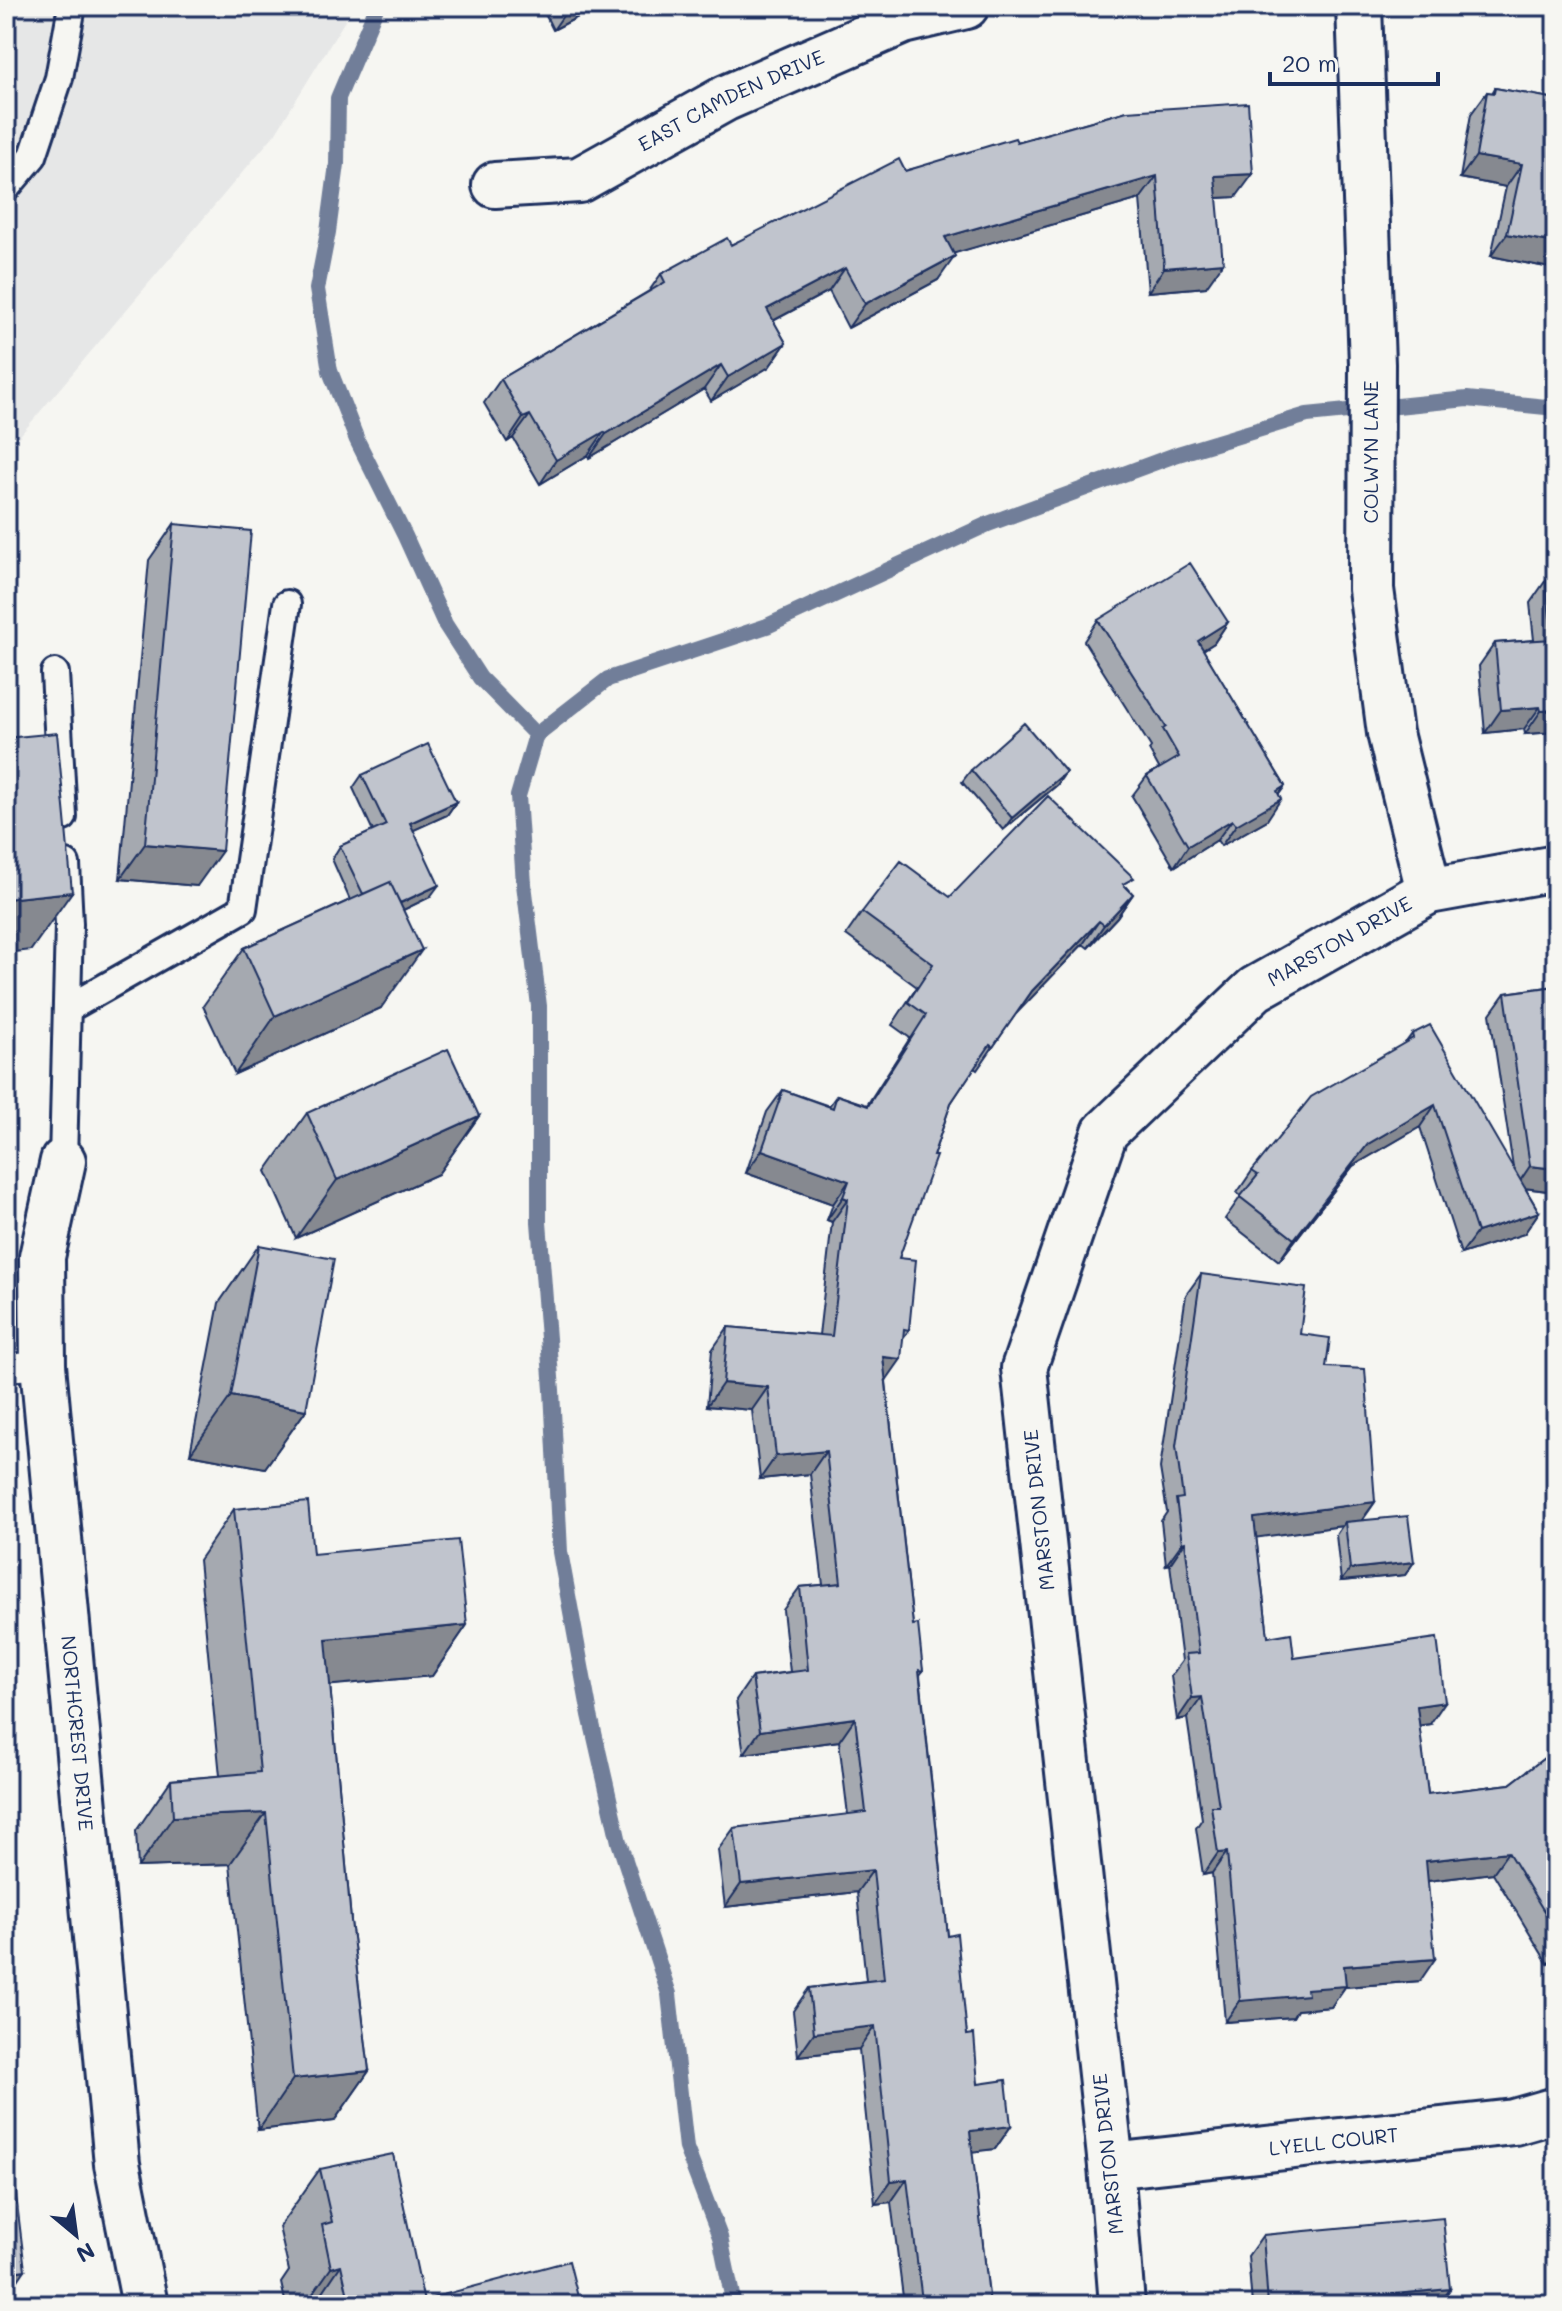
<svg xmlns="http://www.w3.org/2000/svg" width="1562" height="2311" font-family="Mali,sans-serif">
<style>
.built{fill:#e6e7e7}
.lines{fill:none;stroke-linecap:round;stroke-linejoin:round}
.stream{stroke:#717e99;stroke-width:16}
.service-casing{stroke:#1b2f5e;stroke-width:32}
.minor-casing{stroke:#1b2f5e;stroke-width:50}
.service{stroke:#f6f6f2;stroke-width:26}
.minor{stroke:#f6f6f2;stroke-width:44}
.wall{fill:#a5a9b0;stroke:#1b2f5e;stroke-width:2}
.shaded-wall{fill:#868990;stroke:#1b2f5e;stroke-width:2}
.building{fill:#c0c4cd;stroke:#1b2f5e;stroke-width:2}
.labels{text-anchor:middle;stroke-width:6;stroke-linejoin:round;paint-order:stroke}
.street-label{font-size:20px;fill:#1b2f5e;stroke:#f6f6f2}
</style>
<rect width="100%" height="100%" fill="#f6f6f2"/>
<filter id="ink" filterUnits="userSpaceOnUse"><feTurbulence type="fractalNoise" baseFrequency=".0125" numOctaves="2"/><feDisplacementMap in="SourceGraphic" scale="16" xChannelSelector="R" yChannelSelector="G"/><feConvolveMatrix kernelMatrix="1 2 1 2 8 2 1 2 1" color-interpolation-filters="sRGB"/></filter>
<g filter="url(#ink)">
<path class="built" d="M 6,6 L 354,6 L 275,134 L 6,452 Z"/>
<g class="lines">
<path class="stream" d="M 377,6 L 338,98 L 337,164 L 328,232 L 317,289 L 330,371 L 357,440 L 405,536 L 445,624 L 480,678 L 536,735
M 734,2305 L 720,2237 L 686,2148 L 669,1994 L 619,1842 L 590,1715 L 560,1552 L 552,1390 L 539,1222 L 539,1006 L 524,884 L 518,796 L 536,735 L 608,679 L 767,626 L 988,524 L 1178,454 L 1307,415 L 1467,399 L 1556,408"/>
<g class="service-casing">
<path id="service" d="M 6,188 L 33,156 L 59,78 L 72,6
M 55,673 L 63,817
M 67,1009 L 243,909 L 287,604
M 63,1161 L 69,924 L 66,864
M 6,1368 L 43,1365"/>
</g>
<g class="minor-casing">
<g id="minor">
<path d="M 1359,6 L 1372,364 L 1371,589 L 1390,733 L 1429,891"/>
<path id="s1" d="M 495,185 L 579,180 L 726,98 L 903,21 L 966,6"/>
<path id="s2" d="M 63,1161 L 42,1257 L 43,1365 L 117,2164 L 145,2305"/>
<path id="s3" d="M 1111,2166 L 1514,2122 L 1556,2110"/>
<path id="s4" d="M 1122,2305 L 1111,2166 L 1024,1368 L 1105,1132 L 1255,989 L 1429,891 L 1556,868"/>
</g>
</g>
<use href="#service" class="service"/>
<use href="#minor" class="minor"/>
</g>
<path class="wall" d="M 541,6 L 599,6 L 553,30 Z
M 1495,88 L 1556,99 L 1556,259 L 1550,268 L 1491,256 L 1506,187 L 1460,178 L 1471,114 L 1487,92 L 1492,93 Z
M 1127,111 L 1236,197 L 1217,198 L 1206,287 L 1148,292 L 1140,199 L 954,253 L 938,280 L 848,328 L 829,291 L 773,321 L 786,343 L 769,367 L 711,401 L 704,389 L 589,458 L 588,455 L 540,484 L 513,438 L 507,442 L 484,403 L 501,379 L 649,291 L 661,274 L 905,171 L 1017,142 Z
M 174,524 L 197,886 L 120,879 L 149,560 Z
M 1556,579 L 1556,732 L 1525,734 L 1524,729 L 1485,733 L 1479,666 L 1495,643 L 1534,640 L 1530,603 L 1546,580 Z
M 1098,620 L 1228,622 L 1214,643 L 1203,650 L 1285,786 L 1279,794 L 1267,820 L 1221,846 L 1217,840 L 1174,867 L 1132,796 L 1147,776 L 1159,768 L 1149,750 L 1151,747 L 1084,641 Z
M 971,770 L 1057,785 L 1003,830 L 962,782 Z
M 362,775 L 456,802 L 447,815 L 413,830 L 430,897 L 403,910 L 381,1008 L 235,1074 L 203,1006 L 244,948 L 350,900 L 332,859 L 340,846 L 373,831 L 353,788 Z
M 1127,887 L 1133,894 L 1117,917 L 1088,948 L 1083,944 L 1017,1012 L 977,1070 L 974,1068 L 951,1103 L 899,1258 L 909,1330 L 903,1338 L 886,1381 L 913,1625 L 923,1671 L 920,1675 L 948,1936 L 967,2035 L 978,2084 L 1011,2126 L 995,2149 L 972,2151 L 990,2305 L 904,2305 L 891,2202 L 875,2204 L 859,2049 L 798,2056 L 793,2011 L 809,1988 L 866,1981 L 857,1892 L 725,1907 L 718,1850 L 734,1828 L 848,1815 L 839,1741 L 744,1754 L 736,1700 L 752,1677 L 790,1672 L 783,1610 L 800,1587 L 823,1585 L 810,1474 L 760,1479 L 752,1410 L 707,1406 L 712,1350 L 728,1327 L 819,1335 L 832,1222 L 827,1220 L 833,1204 L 746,1173 L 767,1112 L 783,1090 L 829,1106 L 837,1095 L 867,1105 L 910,1038 L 892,1025 L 917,987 L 846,935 L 862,912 L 950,897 Z
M 1556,986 L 1556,1192 L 1525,1188 L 1539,1212 L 1524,1234 L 1461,1254 L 1420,1127 L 1353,1166 L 1279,1261 L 1225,1219 L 1241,1196 L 1237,1193 L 1252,1171 L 1406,1042 L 1412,1034 L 1513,1167 L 1490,1014 L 1505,993 Z
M 307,1113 L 479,1116 L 438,1174 L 296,1238 L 266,1171 Z
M 259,1245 L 306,1410 L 265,1468 L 190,1454 L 219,1303 Z
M 1201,1274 L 1300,1334 L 1326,1367 L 1375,1502 L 1362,1521 L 1414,1562 L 1405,1575 L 1341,1581 L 1336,1535 L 1342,1526 L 1256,1537 L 1268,1637 L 1294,1658 L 1430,1724 L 1419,1726 L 1428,1794 L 1510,1784 L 1556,1749 L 1556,1959 L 1548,1964 L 1493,1873 L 1428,1881 L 1420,1981 L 1345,1987 L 1331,2007 L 1297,2010 L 1293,2017 L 1225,2022 L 1212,1873 L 1203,1875 L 1196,1828 L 1202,1819 L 1187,1718 L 1177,1720 L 1171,1676 L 1182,1661 L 1170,1564 L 1166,1565 L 1161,1521 L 1167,1512 L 1160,1468 L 1186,1295 Z
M 234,1509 L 313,1554 L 467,1625 L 432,1676 L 330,1685 L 351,1921 L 369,2071 L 334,2121 L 258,2130 L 230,1864 L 138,1867 L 136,1831 L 171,1780 L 220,1776 L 199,1560 Z
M 320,2169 L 424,2300 L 580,2305 L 286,2305 L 281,2283 L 289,2271 L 279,2227 Z
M 1263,2235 L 1450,2289 L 1439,2305 L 1252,2305 L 1248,2256 Z"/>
<path class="shaded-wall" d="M 570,6 L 599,6 L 553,30 Z
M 1476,156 L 1522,164 L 1506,187 L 1460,178 Z
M 1253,174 L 1236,197 L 1199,199 L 1215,176 Z
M 1157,176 L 1140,199 L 928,261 L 945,237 Z
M 1507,234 L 1556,243 L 1556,259 L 1550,268 L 1491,256 Z
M 955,256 L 938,280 L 848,328 L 865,304 Z
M 1223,263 L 1206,287 L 1148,292 L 1164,268 Z
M 845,268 L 829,291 L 750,333 L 767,309 Z
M 786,343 L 769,367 L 711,401 L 728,377 Z
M 721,365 L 704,389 L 589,458 L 606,434 Z
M 530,415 L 513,438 L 507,442 L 523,418 Z
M 604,432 L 588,455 L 540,484 L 556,460 Z
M 1228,622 L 1214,643 L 1183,662 L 1198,641 Z
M 1540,707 L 1524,729 L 1485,733 L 1501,710 Z
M 1556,710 L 1556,732 L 1525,734 L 1541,711 Z
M 1066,772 L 1057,785 L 1003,830 L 1012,818 Z
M 1285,786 L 1272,804 L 1281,799 L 1267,820 L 1221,846 L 1236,825 L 1277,791 Z
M 456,802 L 447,815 L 401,836 L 410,823 Z
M 1232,820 L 1217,840 L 1174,867 L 1188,846 Z
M 145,844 L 222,851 L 197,886 L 120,879 Z
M 439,885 L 430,897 L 364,929 L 373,916 Z
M 72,892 L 31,950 L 6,953 L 6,899 Z
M 1133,894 L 1117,917 L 1088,948 L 1104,925 Z
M 1099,921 L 1083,944 L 1016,1014 L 1032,991 Z
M 422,950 L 381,1008 L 235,1074 L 275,1016 Z
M 1435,1105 L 1420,1127 L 1353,1166 L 1279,1261 L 1294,1239 L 1368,1144 Z
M 479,1116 L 438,1174 L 296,1238 L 337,1180 Z
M 762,1150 L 849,1181 L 833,1204 L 746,1173 Z
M 1530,1166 L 1556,1169 L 1556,1192 L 1516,1187 Z
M 843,1197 L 848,1199 L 832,1222 L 827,1220 Z
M 1539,1212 L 1524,1234 L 1461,1254 L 1477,1232 Z
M 883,1357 L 901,1359 L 885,1382 Z
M 723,1383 L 768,1387 L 752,1410 L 707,1406 Z
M 231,1396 L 306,1410 L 265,1468 L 190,1454 Z
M 826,1451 L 810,1474 L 760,1479 L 776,1456 Z
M 1375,1502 L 1359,1524 L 1345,1522 L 1342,1526 L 1239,1540 L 1254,1518 Z
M 1185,1542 L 1170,1564 L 1166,1565 L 1182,1543 Z
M 1414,1562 L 1405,1575 L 1341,1581 L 1350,1569 Z
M 467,1625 L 432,1676 L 291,1689 L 326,1639 Z
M 1202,1697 L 1187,1718 L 1177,1720 L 1192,1698 Z
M 1445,1702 L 1430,1724 L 1402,1728 L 1417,1706 Z
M 855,1718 L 839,1741 L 744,1754 L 760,1731 Z
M 266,1813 L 230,1864 L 138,1867 L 173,1817 Z
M 1227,1852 L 1212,1873 L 1203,1875 L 1218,1853 Z
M 1508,1852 L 1493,1873 L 1411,1883 L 1426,1861 Z
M 873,1870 L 857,1892 L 725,1907 L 741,1884 Z
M 1556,1953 L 1556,1959 L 1548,1964 Z
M 1435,1959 L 1420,1981 L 1345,1987 L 1331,2007 L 1297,2010 L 1293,2017 L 1225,2022 L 1240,2001 L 1307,1989 L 1344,1966 Z
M 875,2026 L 859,2049 L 798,2056 L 814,2033 Z
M 369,2071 L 334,2121 L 258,2130 L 293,2079 Z
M 1011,2126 L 995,2149 L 954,2154 L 970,2131 Z
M 907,2179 L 891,2202 L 875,2204 L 891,2181 Z
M 341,2265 L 314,2305 L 305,2305 L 331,2268 Z
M 25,2270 L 6,2298 L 6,2273 Z
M 1450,2289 L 1439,2305 L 1335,2305 L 1339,2299 Z"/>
<path class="building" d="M 1495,88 L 1556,99 L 1556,243 L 1507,234 L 1522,164 L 1476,156 L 1487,92 L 1494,93 Z
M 1248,103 L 1253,174 L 1215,176 L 1223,263 L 1164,268 L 1157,176 L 945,237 L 955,256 L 865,304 L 845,268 L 767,309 L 786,343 L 728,377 L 721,365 L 606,434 L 604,432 L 556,460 L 530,415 L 523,418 L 501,379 L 665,282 L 661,274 L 727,238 L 731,245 L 899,159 L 905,171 L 1015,138 L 1017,142 L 1127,111 Z
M 174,524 L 251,531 L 222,851 L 145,844 Z
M 1190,563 L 1228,622 L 1198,641 L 1285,786 L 1277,791 L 1281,799 L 1236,825 L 1232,820 L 1188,846 L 1147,776 L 1179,757 L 1163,729 L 1166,727 L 1098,620 Z
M 1556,579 L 1556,710 L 1541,711 L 1540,707 L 1501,710 L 1495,643 L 1552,639 L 1546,580 Z
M 1024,723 L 1066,772 L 1012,818 L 971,770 Z
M 57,733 L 72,892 L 6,899 L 6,738 Z
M 428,744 L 456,802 L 410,823 L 439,885 L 400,903 L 390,882 L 363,894 L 340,846 L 386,825 L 362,775 Z
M 1048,796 L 1134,878 L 1123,884 L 1133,894 L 1104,925 L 1099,921 L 1032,991 L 993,1047 L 990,1045 L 951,1103 L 933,1156 L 936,1156 L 899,1258 L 916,1260 L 909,1330 L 904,1329 L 901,1359 L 883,1357 L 913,1625 L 918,1624 L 923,1671 L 919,1670 L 948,1936 L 957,1934 L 967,2035 L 974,2034 L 978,2084 L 1006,2080 L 1011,2126 L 970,2131 L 990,2305 L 919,2305 L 918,2301 L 922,2301 L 907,2179 L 891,2181 L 875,2026 L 814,2033 L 809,1988 L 884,1979 L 873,1870 L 741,1884 L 734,1828 L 866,1812 L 855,1718 L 760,1731 L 752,1677 L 808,1670 L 800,1587 L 841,1583 L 826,1451 L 776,1456 L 768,1387 L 723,1383 L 728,1327 L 832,1336 L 848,1199 L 843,1197 L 849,1181 L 762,1150 L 783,1090 L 833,1108 L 837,1095 L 868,1106 L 926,1015 L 908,1002 L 933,964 L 862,912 L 901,861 L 950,897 Z
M 390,882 L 422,950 L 275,1016 L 244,948 Z
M 1556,986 L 1556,1169 L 1530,1166 L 1505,993 Z
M 1430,1025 L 1539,1212 L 1477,1232 L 1435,1105 L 1368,1144 L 1294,1239 L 1240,1197 L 1258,1175 L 1252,1171 L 1311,1097 L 1413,1038 L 1412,1034 Z
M 448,1049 L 479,1116 L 337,1180 L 307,1113 Z
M 259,1245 L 334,1259 L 306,1410 L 231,1396 Z
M 1201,1274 L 1306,1288 L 1300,1334 L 1330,1338 L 1326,1367 L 1365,1369 L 1375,1502 L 1254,1518 L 1268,1637 L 1291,1633 L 1294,1658 L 1437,1638 L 1445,1702 L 1417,1706 L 1428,1794 L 1510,1784 L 1556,1749 L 1556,1931 L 1508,1852 L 1426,1861 L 1435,1959 L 1344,1966 L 1346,1986 L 1307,1989 L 1308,1995 L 1240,2001 L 1227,1852 L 1218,1853 L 1211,1806 L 1219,1806 L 1202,1697 L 1192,1698 L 1186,1654 L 1199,1653 L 1185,1542 L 1182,1543 L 1176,1499 L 1183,1498 L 1176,1446 Z
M 308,1502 L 313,1554 L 458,1540 L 467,1625 L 326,1639 L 351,1921 L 369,2071 L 293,2079 L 266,1813 L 173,1817 L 171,1780 L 260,1772 L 234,1509 Z
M 1408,1516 L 1414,1562 L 1350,1569 L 1345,1522 Z
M 6,2120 L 7,2120 L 25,2270 L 6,2273 Z
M 393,2154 L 424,2302 L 409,2305 L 350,2305 L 341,2265 L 331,2268 L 322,2225 L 332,2222 L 320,2169 Z
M 1443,2218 L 1450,2289 L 1339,2299 L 1340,2305 L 1268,2305 L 1263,2235 Z
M 569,2261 L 580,2305 L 423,2305 L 424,2300 Z"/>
</g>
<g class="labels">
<g class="street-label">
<text dy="7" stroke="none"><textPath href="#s1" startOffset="256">EAST CAMDEN DRIVE</textPath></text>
<text transform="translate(1371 452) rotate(-90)" y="7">COLWYN LANE</text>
<text dy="7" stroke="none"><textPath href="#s4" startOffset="1496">MARSTON DRIVE</textPath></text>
<text transform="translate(1039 1510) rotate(-96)" y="7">MARSTON DRIVE</text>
<text dy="7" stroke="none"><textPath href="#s2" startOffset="576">NORTHCREST DRIVE</textPath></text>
<text dy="7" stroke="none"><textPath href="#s3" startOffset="224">LYELL COURT</textPath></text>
<text transform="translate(1108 2154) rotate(-96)" y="7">MARSTON DRIVE</text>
</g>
</g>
<rect width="1562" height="2311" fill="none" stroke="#f6f6f2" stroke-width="32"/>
<rect x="16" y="16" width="1530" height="2279" fill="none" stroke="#1b2f5e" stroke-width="3" filter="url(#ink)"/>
<g transform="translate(76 2235) rotate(151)" stroke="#f6f6f2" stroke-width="6" paint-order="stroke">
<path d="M0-6L14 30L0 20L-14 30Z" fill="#1b2f5e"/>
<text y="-12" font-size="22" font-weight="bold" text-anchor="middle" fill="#1b2f5e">N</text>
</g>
<path d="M1270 72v12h168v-12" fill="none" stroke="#1b2f5e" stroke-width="4"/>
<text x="1282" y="72" font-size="24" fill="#1b2f5e" stroke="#f6f6f2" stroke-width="6" paint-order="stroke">20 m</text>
</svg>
